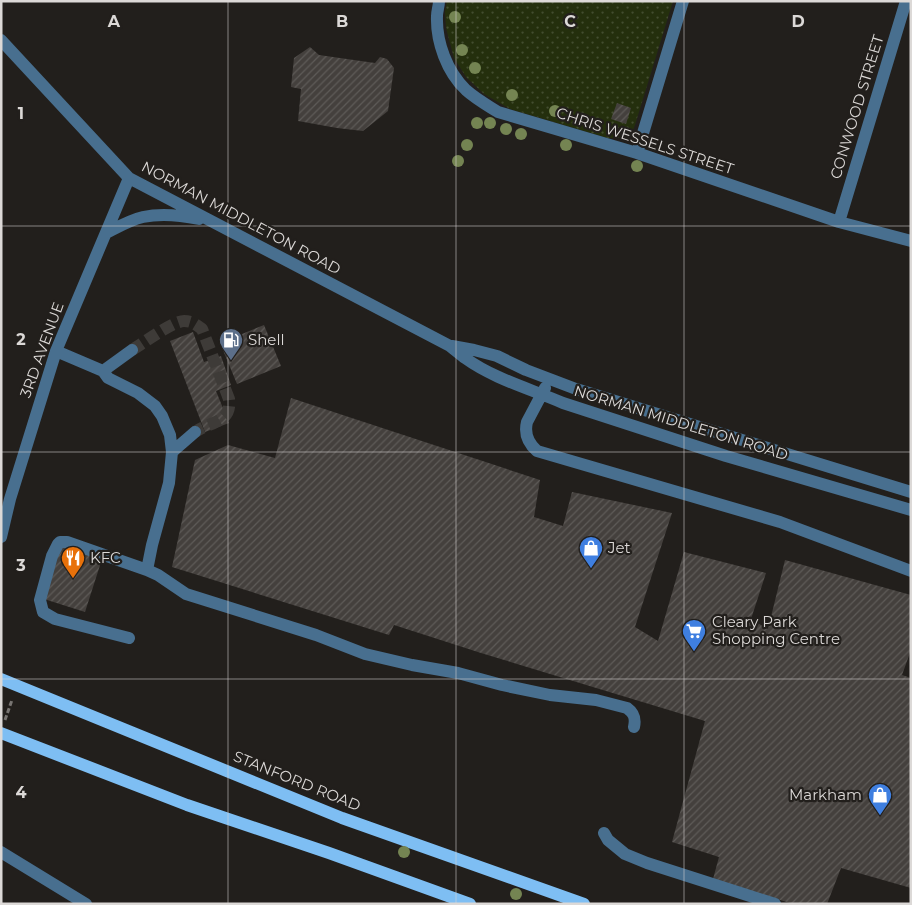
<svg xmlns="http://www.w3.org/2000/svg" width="912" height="905" font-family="Montserrat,sans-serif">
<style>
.park{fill:url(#park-dots)}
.building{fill:url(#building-hatch)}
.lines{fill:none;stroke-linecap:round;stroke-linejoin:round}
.minor-tunnel{stroke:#3e3b38;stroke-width:12;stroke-dasharray:12 6;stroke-linecap:butt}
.path{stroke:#787572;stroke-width:3;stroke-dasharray:5 2.5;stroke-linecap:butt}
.minor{stroke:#486f8f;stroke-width:12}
.major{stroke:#7ebef3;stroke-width:12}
.tree{fill:#748452}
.grid{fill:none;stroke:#dcd9d7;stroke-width:1;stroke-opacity:0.55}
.labels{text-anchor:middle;stroke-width:4.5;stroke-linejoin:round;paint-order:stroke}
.street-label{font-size:15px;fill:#dcd9d7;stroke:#221f1c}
.poi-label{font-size:15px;fill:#dcd9d7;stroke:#221f1c;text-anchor:start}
.grid-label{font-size:16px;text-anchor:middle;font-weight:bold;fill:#dcd9d7;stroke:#221f1c;stroke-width:4.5;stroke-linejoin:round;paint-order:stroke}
</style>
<defs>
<pattern id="park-dots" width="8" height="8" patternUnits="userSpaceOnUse" patternTransform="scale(1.25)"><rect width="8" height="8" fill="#242f0d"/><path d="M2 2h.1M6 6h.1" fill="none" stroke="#434d30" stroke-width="1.8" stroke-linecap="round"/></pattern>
<pattern id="building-hatch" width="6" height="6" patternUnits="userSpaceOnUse" patternTransform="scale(1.25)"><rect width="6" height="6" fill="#44403d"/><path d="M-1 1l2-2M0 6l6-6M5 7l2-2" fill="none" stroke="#5e5b58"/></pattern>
</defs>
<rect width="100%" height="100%" fill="#221f1c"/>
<path class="park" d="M 447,1 L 673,1 L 635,125 L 631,135 L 626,138 L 608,138 L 510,109 L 484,94 L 466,77 L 454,58 L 446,28 L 445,12 Z"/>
<path class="building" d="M 310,47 L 319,55 L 375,63 L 380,57 L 387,59 L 394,68 L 388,111 L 363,131 L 337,128 L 298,121 L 301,89 L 291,87 L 294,58 Z
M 617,103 L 631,108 L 626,124 L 611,119 Z
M 264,325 L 281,366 L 237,384 L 220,343 Z
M 193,332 L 204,362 L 221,356 L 231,385 L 216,391 L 229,423 L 205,432 L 170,341 Z
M 291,398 L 540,480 L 534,517 L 563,526 L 572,492 L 672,513 L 635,627 L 658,641 L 684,552 L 766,573 L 751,619 L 768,629 L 785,560 L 911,595 L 911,650 L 902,675 L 911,678 L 911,888 L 841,868 L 827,904 L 793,904 L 713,879 L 719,857 L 672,842 L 705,721 L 481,653 L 394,625 L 389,635 L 172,567 L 195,460 L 228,445 L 275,458 Z
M 61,546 L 102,559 L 85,612 L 44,599 Z"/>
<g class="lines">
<path class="minor-tunnel" d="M 132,350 C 142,344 173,321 184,321 C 192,321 197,325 202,329 L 229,399 C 232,423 211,421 195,432"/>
<path class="path" d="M 5,720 L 12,700"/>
<path class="minor" d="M 439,1 C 439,6 437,11 437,16 C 436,42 447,72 466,90 C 476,99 487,105 498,112 L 637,153 L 839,222 L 911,241
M 1,40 L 129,178 L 450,346 C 455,350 460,354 465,358 C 494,379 531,389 563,403 L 726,456 L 911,510
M 637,153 L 683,1
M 839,222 L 906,1
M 106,233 C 118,227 130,220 143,217 C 161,213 180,215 199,219
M 452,346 L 474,350 L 497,356 L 526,370 L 576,389 L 911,492
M 56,351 L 103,371 L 108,378 L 138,393 L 155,406 L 162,416 L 170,435 L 172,452 L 169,483 L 152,545 L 147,570
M 103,371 L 132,350
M 545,388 L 527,422 C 524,434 528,443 537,451 L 780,522 L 911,571
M 172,452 L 195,432
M 1,537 L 10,499 L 56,351 L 129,178
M 129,638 L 55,619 L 43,612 L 40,600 L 52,556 L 58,544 L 60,542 L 67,542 L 147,570 L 158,575 L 186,594 L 316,635 L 365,654 L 412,665 L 458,673 L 502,685 L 550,695 L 596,700 L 627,708 C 634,713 636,718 634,727
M 604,833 L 608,840 L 625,854 L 647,863 L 775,904
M 1,852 L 86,904"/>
<path class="major" d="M 1,679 L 342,818 L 584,904
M 1,733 L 187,805 L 329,853 L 470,904"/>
</g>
<g class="tree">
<circle cx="455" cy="17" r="6"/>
<circle cx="462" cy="50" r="6"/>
<circle cx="475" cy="68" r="6"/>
<circle cx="512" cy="95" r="6"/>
<circle cx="555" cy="111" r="6"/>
<circle cx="477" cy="123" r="6"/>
<circle cx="490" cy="123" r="6"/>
<circle cx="506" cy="129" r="6"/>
<circle cx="521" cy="134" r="6"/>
<circle cx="467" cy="145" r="6"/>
<circle cx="566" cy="145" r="6"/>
<circle cx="458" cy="161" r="6"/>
<circle cx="637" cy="166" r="6"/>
<circle cx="404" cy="852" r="6"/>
<circle cx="516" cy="894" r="6"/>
</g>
<path class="grid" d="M 228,1 L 228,904M 456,1 L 456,904M 684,1 L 684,904M 1,226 L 911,226M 1,452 L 911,452M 1,679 L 911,679"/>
<defs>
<g id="fuel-pin" transform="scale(1.25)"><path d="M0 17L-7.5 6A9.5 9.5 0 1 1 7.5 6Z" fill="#5c6f8a" stroke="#221f1c"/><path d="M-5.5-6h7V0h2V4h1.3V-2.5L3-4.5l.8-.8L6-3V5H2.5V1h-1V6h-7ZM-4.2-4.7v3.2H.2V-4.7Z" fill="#fff"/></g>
<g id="shop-pin" transform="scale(1.25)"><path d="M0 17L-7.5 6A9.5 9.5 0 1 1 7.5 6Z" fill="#3f7fe0" stroke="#221f1c"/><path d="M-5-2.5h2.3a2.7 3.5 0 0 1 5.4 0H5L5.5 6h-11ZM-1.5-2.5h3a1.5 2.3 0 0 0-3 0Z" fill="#fff"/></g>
<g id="restaurant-pin" transform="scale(1.25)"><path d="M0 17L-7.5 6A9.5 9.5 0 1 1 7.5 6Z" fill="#e8710a" stroke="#221f1c"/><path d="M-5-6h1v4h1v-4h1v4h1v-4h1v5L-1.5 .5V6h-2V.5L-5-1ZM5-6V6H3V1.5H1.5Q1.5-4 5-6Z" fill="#fff"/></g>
<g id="supermarket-pin" transform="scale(1.25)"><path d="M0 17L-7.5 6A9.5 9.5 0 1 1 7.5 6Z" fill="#3f7fe0" stroke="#221f1c"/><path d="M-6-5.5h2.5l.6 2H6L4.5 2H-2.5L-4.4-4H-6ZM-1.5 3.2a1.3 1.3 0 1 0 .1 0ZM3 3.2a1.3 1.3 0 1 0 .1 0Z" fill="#fff"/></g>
</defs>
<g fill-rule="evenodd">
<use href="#fuel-pin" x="231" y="340"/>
<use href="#shop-pin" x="591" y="548"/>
<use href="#restaurant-pin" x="73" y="558"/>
<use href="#supermarket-pin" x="694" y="631"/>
<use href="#shop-pin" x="880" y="795"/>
</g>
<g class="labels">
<g class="street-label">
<text transform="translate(857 107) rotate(-73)" y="5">CONWOOD STREET</text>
<text transform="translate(645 141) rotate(18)" y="5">CHRIS WESSELS STREET</text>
<text transform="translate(241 218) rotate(28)" y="5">NORMAN MIDDLETON ROAD</text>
<text transform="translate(42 350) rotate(-70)" y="5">3RD AVENUE</text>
<text transform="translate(681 423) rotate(17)" y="5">NORMAN MIDDLETON ROAD</text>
<text transform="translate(297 781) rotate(22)" y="5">STANFORD ROAD</text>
</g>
<g class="poi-label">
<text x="248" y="345">Shell</text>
<text x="608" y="553">Jet</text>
<text x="90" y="563">KFC</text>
<text x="712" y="627">Cleary Park<tspan x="712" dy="17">Shopping Centre</tspan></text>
<text x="862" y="800" text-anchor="end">Markham</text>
</g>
</g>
<g class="grid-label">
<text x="114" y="27">A</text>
<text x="342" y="27">B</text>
<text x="570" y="27">C</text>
<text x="798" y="27">D</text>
<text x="21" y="119">1</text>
<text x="21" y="345">2</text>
<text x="21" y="571">3</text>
<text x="21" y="798">4</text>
</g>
<rect width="912" height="905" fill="none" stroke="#dcd9d7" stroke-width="5"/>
</svg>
